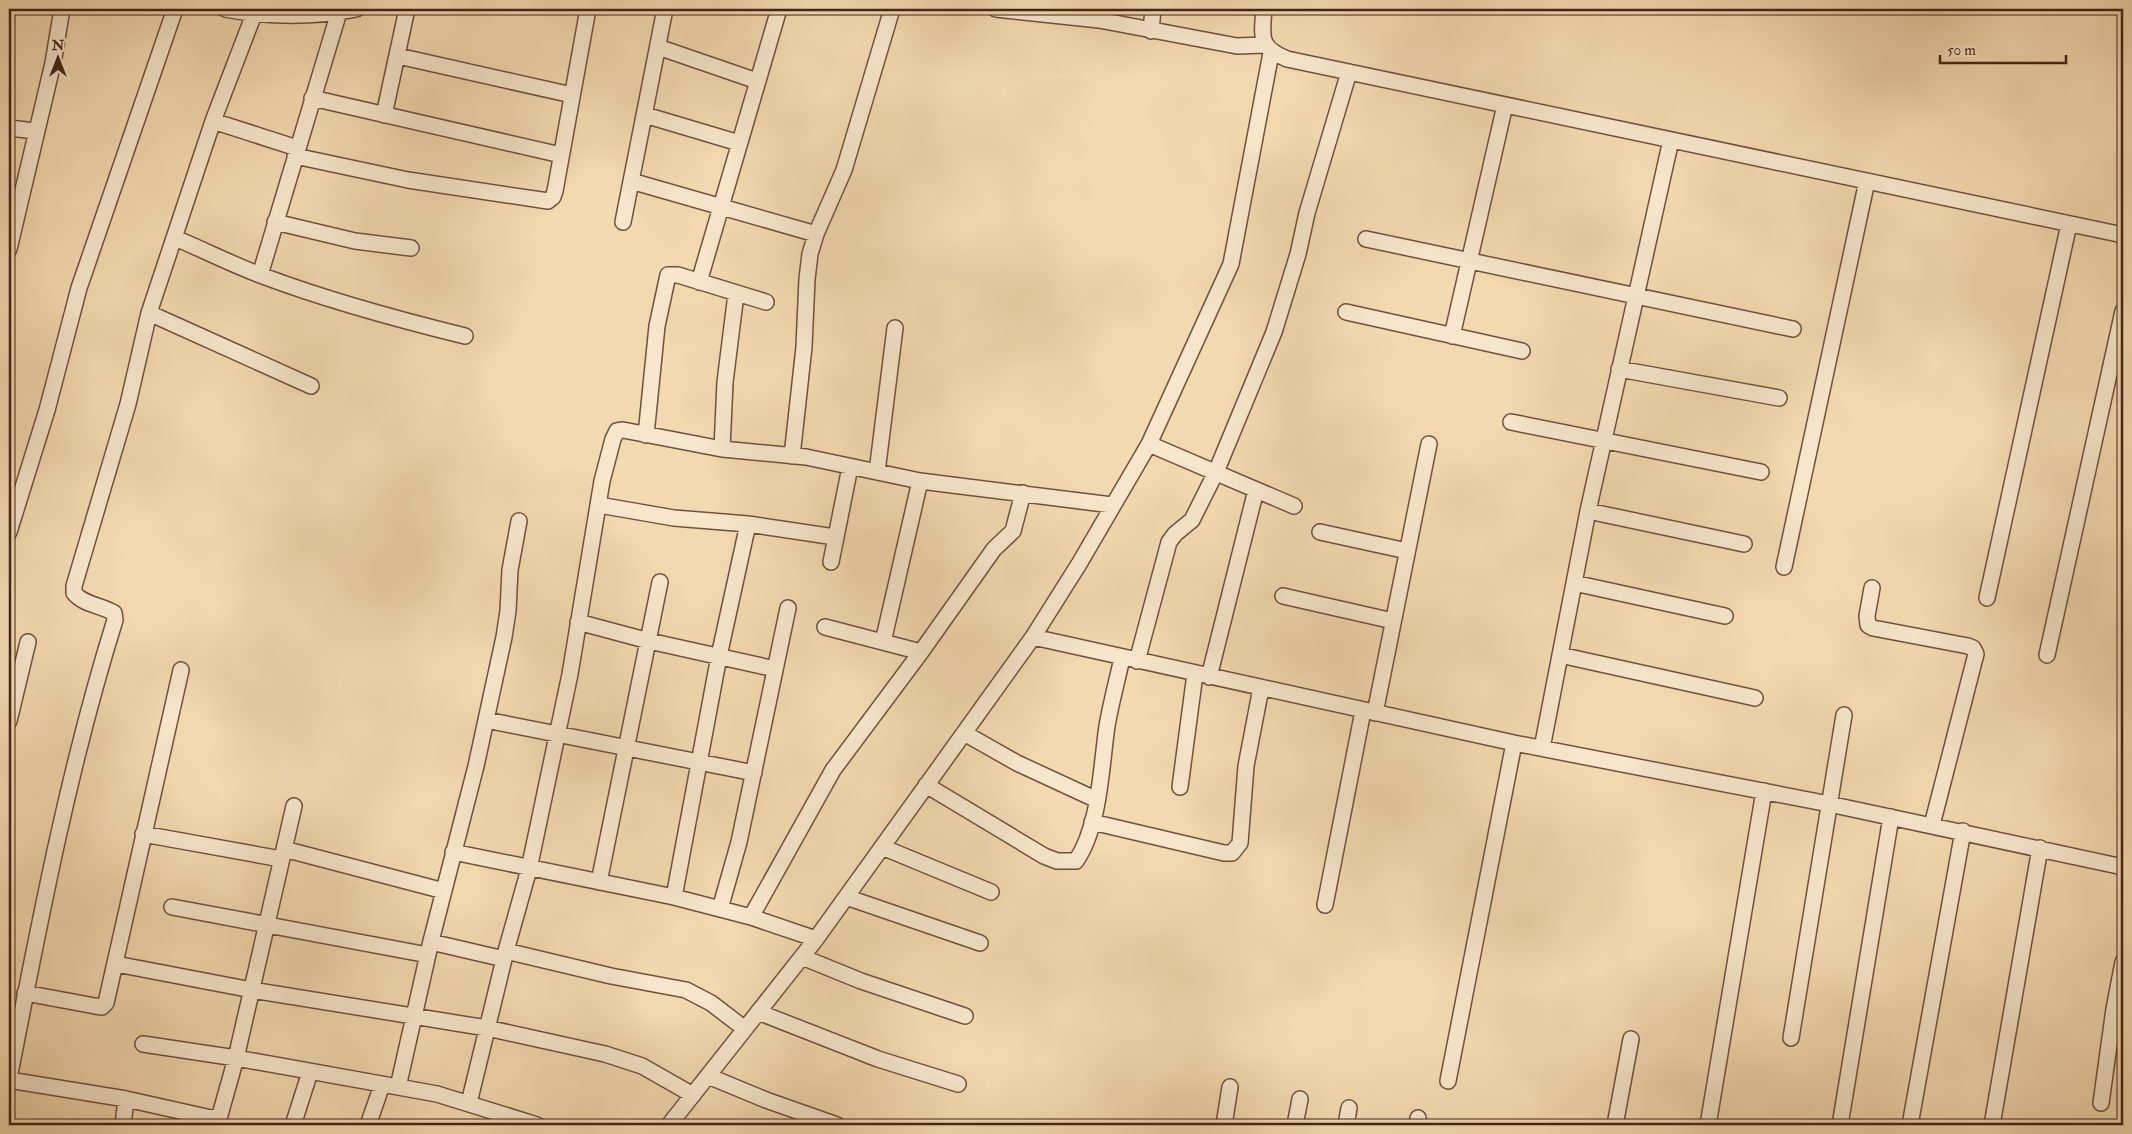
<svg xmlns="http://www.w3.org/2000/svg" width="2132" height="1134" font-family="'IM FELL Double Pica',serif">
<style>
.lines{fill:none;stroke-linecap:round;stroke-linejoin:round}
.minor-casing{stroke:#6f513e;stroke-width:18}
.minor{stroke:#f7e6cc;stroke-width:15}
</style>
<rect width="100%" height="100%" fill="#f3d9b0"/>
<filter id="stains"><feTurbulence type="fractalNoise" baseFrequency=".004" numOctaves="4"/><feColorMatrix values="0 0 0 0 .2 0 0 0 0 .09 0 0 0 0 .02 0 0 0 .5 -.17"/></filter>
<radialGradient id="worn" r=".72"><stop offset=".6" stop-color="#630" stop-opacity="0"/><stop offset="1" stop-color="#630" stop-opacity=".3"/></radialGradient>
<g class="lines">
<g class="minor-casing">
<path id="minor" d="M 225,9 C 269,17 312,18 356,9
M 996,9 L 1099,20 L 1237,46 L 1264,45
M 1264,9 C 1262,37 1258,47 1287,59 L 2123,235
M 1151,31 L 1153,9
M 658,47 L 757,81
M 398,56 L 572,95
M 312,98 L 561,155
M 384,115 L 407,9
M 645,115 L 739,143
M 213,121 L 297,148
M 9,128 L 35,131
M 295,156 L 408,180 L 548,201 L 553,197 L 555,191 L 588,9
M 631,181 L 816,234
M 275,222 L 355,241 L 411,248
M 623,222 L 665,9
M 175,238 C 204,250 233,265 263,276 C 329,301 396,319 465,336
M 1366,239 L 1793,329
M 9,249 L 53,63 L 62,9
M 260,275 L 339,12
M 699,282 L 779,9
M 1346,312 L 1522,351
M 149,313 L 311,386
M 1452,336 L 1505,105
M 1619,369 L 1779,398
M 1511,422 L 1761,472
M 646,435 L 657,326 L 668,275 L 678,275 L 766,302
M 1149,444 L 1294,506
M 722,449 L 725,382 L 736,294
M 792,456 L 804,347 L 807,279 L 810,254 L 816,234 L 844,170 L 892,9
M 877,472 L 895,328
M 599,505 L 674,518 L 748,524 L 835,537
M 1588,511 L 1744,544
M 9,532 L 47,410 L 79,288 L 175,9
M 1320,532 L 1407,551
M 831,562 L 850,467
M 1784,567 L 1867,181
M 1574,583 L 1725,616
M 1872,588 L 1867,616 L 1868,625 L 1873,628 L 1968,646 L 1973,648 L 1976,654 L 1932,825
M 1283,596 L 1393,621
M 1987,598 L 2069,224
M 578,622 L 649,641 L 775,669
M 825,627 L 921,652
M 1033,637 L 1514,743 L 1829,804 L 2123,867
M 883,642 L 920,481
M 1560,655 L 1755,698
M 2047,655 L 2123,311
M 1137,661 L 1169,542 L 1175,534 L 1192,520 L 1216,472 L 1274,332 L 1298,254 L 1307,213 L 1349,72
M 1209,677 L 1256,490
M 1375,713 L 1429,444
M 486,720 L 754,773
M 9,721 L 28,642
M 964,733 L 1017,763 L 1097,800
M 1542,748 L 1588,511 L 1671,140
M 926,785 L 1044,856 L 1057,861 L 1076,861 C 1100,826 1101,767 1107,726 C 1111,703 1117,681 1122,658
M 1180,787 L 1195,674
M 1092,822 L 1224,853 L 1232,853 L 1240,843 L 1246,766 L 1261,688
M 143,834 L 281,859
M 882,847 L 991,892
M 284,849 L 444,891
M 453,852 L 674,897 L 751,917 L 816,939
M 599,882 L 660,582
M 674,897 L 719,656 L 748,524
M 846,897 L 980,943
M 1325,905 L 1363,711
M 172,907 L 428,955
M 720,909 L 739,842 L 788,608
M 751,917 L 833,770 L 921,652 L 994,549 L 1013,531 L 1023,493
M 431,942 L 504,959
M 506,951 L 611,976 L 686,990 L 711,1003 L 745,1029
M 802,957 L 861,981 L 965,1016
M 116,964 L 252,990 L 487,1028 L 605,1054 L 642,1066 L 693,1095
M 25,993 L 95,1006 L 102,1007 L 106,1003 L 181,670
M 758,1012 L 878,1059 L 958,1084
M 1791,1038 L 1844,715
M 143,1044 L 236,1058 L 437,1094 L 537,1125
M 708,1076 L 766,1100 L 837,1125
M 9,1079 C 39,925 68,770 115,620 L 114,613 C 101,605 84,605 74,593 L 74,586 L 128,404 L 149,313 L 213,121 L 254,14
M 9,1080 L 126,1099 L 211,1118 L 220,1115 L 236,1058 L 294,806
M 1448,1081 L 1514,743
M 398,1087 L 431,941 L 476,766 L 504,637 L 508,611 L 510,570 L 519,521
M 469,1103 L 506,951 L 529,869 L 570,674 L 602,481 L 613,439 L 617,431 L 623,430 L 722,449 L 806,457 L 920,481 L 1112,505
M 2101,1103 L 2114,1009 L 2123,962
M 123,1125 L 126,1099
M 293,1125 L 310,1072
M 368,1125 L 382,1085
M 669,1125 L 816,939 L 1033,637 L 1079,564 L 1149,444 L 1231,264 L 1271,53
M 1224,1125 L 1230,1087
M 1295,1125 L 1300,1099
M 1346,1125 L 1349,1108
M 1417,1125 L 1418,1118
M 1615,1125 L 1631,1039
M 1708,1125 L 1764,791
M 1840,1125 L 1891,817
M 1910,1125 L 1963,831
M 1992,1125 L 2040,848"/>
</g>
<use href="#minor" class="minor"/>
</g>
<rect width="2132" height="1134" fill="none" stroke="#f3d9b0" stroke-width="30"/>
<rect x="10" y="10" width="2112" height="1114" fill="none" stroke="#432418" stroke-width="2.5"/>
<rect x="15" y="15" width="2102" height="1104" fill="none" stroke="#432418"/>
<g transform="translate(58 58)" stroke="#f7e6cc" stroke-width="4" paint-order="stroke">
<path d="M0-4L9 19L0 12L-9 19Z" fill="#432418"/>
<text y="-8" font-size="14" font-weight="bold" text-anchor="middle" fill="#432418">N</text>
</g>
<path d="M1940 55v8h126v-8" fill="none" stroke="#432418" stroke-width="2.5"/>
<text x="1947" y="55" font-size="15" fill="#432418" stroke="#f7e6cc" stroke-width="4" paint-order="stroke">50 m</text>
<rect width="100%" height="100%" filter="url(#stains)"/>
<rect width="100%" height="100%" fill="url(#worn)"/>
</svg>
